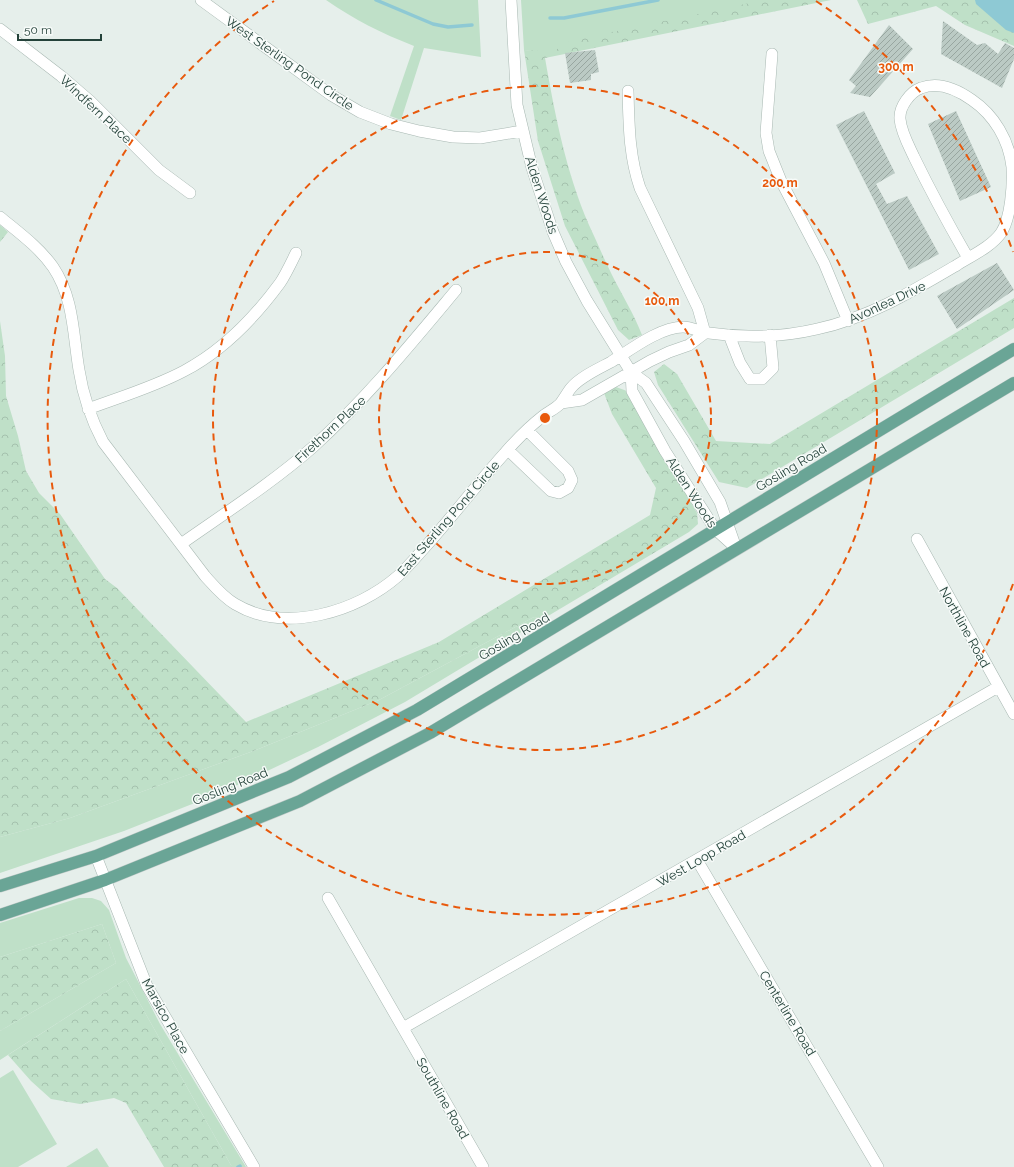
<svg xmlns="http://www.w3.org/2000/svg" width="1014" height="1167" font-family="Raleway,sans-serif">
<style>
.green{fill:#bfe0c8}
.forest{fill:url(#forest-crowns)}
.water{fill:#8ec9d4}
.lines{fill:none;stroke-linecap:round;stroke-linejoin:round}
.stream{stroke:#8ec9d4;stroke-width:3.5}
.building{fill:url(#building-hatch)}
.minor-casing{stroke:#a8b8b2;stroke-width:12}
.major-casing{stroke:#c2cac8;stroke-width:13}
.minor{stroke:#fff;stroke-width:11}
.major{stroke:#6aa596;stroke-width:12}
.ring{fill:none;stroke:#e8590c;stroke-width:2;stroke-dasharray:7 5}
.labels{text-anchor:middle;stroke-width:3;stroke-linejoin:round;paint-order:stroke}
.street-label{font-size:13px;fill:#24423a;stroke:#f7fbf9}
.centre{fill:#e8590c;stroke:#f7fbf9;stroke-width:2}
.ring-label{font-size:12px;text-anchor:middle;font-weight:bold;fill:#e8590c;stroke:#f7fbf9;stroke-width:3;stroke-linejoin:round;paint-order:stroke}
</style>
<defs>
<pattern id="forest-crowns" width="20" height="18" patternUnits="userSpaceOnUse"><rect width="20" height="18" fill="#bfe0c8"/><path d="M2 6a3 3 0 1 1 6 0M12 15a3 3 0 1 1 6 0" fill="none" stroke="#a4c1ad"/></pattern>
<pattern id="building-hatch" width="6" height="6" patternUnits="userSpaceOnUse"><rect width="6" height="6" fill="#bbcac4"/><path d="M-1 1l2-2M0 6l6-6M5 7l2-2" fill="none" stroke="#98a6a0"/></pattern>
</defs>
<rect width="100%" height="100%" fill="#e6efeb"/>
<path class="green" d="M 326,0 L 478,0 L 481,57 L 424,48 L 401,120 L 390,116 L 414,46 C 381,33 355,20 326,0 Z
M 521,0 L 774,0 L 553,54 L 524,50 Z
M 534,617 L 543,619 L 405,702 L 318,747 L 225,791 L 124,831 L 0,873 L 0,837 L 70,818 L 256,750 L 379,700 Z
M 79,898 L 92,898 L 101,901 L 109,910 L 126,958 L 160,1024 L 246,1167 L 232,1167 L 126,979 L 0,1060 L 0,1031 L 116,963 L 102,924 L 0,957 L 0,923 Z
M 13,1070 L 57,1144 L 18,1167 L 0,1167 L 0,1078 Z
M 97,1148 L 109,1167 L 66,1167 Z"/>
<path class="forest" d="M 764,0 L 831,0 L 545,58 C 555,115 566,172 589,225 C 597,242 604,259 612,275 C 622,295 634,314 642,335 L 629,340 L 618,330 L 565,226 L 538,141 L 524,50 L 554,52 L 564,43 L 593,36 Z
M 857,0 L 1014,0 L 1014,46 L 965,25 L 936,6 L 868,24 Z
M 0,225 L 8,232 L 0,242 Z
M 1014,298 L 1014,328 L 747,488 L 719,482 L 658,385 L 654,372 L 664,364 L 677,374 L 716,441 L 770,444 Z
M 0,321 L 5,356 L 6,396 L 18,436 L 26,471 L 39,493 L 60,514 L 105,579 L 117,588 L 246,722 L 439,642 L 650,515 L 656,488 L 612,414 L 604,393 L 616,387 L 627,391 L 697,513 L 698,524 L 689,532 L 543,619 L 534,617 L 379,700 L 256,750 L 70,818 L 0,837 Z
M 102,924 L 116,963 L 0,1031 L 0,957 Z
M 126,979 L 232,1167 L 164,1167 L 126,1103 L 114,1098 L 80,1104 L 51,1099 L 31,1081 L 8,1055 Z"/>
<path class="water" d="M 975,0 L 1014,0 L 1014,33 L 1006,30 L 976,4 Z"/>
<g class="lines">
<path class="stream" d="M 376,0 L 433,24 L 448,27 L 472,25
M 550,18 L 564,18 L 658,0
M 238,1167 L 240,1166"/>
</g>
<path class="building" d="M 943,21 L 977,45 L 985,43 L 998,54 L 1005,43 L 1014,48 L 1014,59 L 1002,88 L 941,54 Z
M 889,25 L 913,49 L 870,97 L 850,93 L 856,86 L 849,80 Z
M 595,50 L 599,72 L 591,74 L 591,80 L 570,83 L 565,53 Z
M 864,111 L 895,173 L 876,184 L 887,204 L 907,196 L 939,254 L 909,270 L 836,125 Z
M 956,111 L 991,187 L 960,201 L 928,124 Z
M 997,263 L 1014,290 L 957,329 L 937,296 Z"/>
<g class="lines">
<g class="minor-casing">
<path id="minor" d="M 201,0 L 331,95 L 360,112 L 391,124 L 419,131 L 453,137 L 480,138 L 522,131
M 511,0 L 517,105 L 532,168 L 553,232 L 566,262 L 587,301 L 631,372 L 646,383 L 684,441 L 720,502 L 736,548
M 0,29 L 61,76 L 90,101 L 159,170 L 190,193
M 772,54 L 766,133 L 769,151 L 781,181 L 824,263 L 848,321
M 628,91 C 629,125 629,156 640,188 L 698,308 L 705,333
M 0,217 C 18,232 39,247 53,267 C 74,298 73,335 79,370 C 83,396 91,419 103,442 L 205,576 C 214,586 223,597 235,604 C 285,634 357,612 398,576 C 408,567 417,556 426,546 C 453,516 477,484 504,454 C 516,440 529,427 543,416 C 548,412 555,409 560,404 C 564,399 567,393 571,388 C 580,377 598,369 611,362 C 630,350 660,327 683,327 C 691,327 701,332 709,333 C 744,338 783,337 817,329 C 868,318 913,291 957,265 C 971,256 991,247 1001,233 C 1011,218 1013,185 1012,167 C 1009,140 994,115 972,100 C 958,90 939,81 921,88 C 910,92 899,107 900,119 C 901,132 909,146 914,157 C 931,192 949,225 968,258
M 729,335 L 740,363 L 750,379 L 762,379 L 773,368 L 770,335
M 631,372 L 632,391 L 665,451 L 715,529 L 736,548
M 561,403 L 582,400 L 650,361 L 669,352 L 689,345 L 705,333
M 88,409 C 120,397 154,387 184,371 C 222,351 255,317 280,283 C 286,274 291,263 296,253
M 508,450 L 551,491 L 559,493 L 568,488 L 572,480 L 568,471 L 527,430
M 917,539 L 1014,714
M 181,544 C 225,513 272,483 313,447 C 366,399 410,345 456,290
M 96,856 L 147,986 L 254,1167
M 697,860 L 878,1167
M 328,898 L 483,1167
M 403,1028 L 998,687"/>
</g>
<g class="major-casing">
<path id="major" d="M 0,886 L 96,856 L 289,777 L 417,710 L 1014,349
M 0,915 L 105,880 L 300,801 L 430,733 L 1014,383"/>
</g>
<use href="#minor" class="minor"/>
<use href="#major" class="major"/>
</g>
<g class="ring">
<circle cx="545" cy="418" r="166"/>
<circle cx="545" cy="418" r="332"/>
<path d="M1013 584A497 497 0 1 1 274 1M816 1A497 497 0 0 1 1013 252"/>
</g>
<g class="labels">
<g class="street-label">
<text transform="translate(290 63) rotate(35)" y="5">West Sterling Pond Circle</text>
<text transform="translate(96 109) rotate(43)" y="5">Windfern Place</text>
<text transform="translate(542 195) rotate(72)" y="5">Alden Woods</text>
<text transform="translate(887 302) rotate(-25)" y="5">Avonlea Drive</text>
<text transform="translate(330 429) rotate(-43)" y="5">Firethorn Place</text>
<text transform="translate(791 467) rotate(-31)" y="5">Gosling Road</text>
<text transform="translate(692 492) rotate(57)" y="5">Alden Woods</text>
<text transform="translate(448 518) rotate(-49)" y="5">East Sterling Pond Circle</text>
<text transform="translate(965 627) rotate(61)" y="5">Northline Road</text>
<text transform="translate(514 636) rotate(-31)" y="5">Gosling Road</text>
<text transform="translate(230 786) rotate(-22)" y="5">Gosling Road</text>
<text transform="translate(701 858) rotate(-30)" y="5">West Loop Road</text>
<text transform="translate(788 1013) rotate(59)" y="5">Centerline Road</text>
<text transform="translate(166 1016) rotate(61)" y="5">Marsico Place</text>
<text transform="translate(443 1098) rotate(60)" y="5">Southline Road</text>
</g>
</g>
<circle cx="545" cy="418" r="6" class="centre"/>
<g class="ring-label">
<text x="896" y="71">300 m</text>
<text x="780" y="187">200 m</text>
<text x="662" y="305">100 m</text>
</g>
<path d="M18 34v6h83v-6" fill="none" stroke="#24423a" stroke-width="2"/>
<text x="24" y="34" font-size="12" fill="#24423a" stroke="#f7fbf9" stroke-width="3" paint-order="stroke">50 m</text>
</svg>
